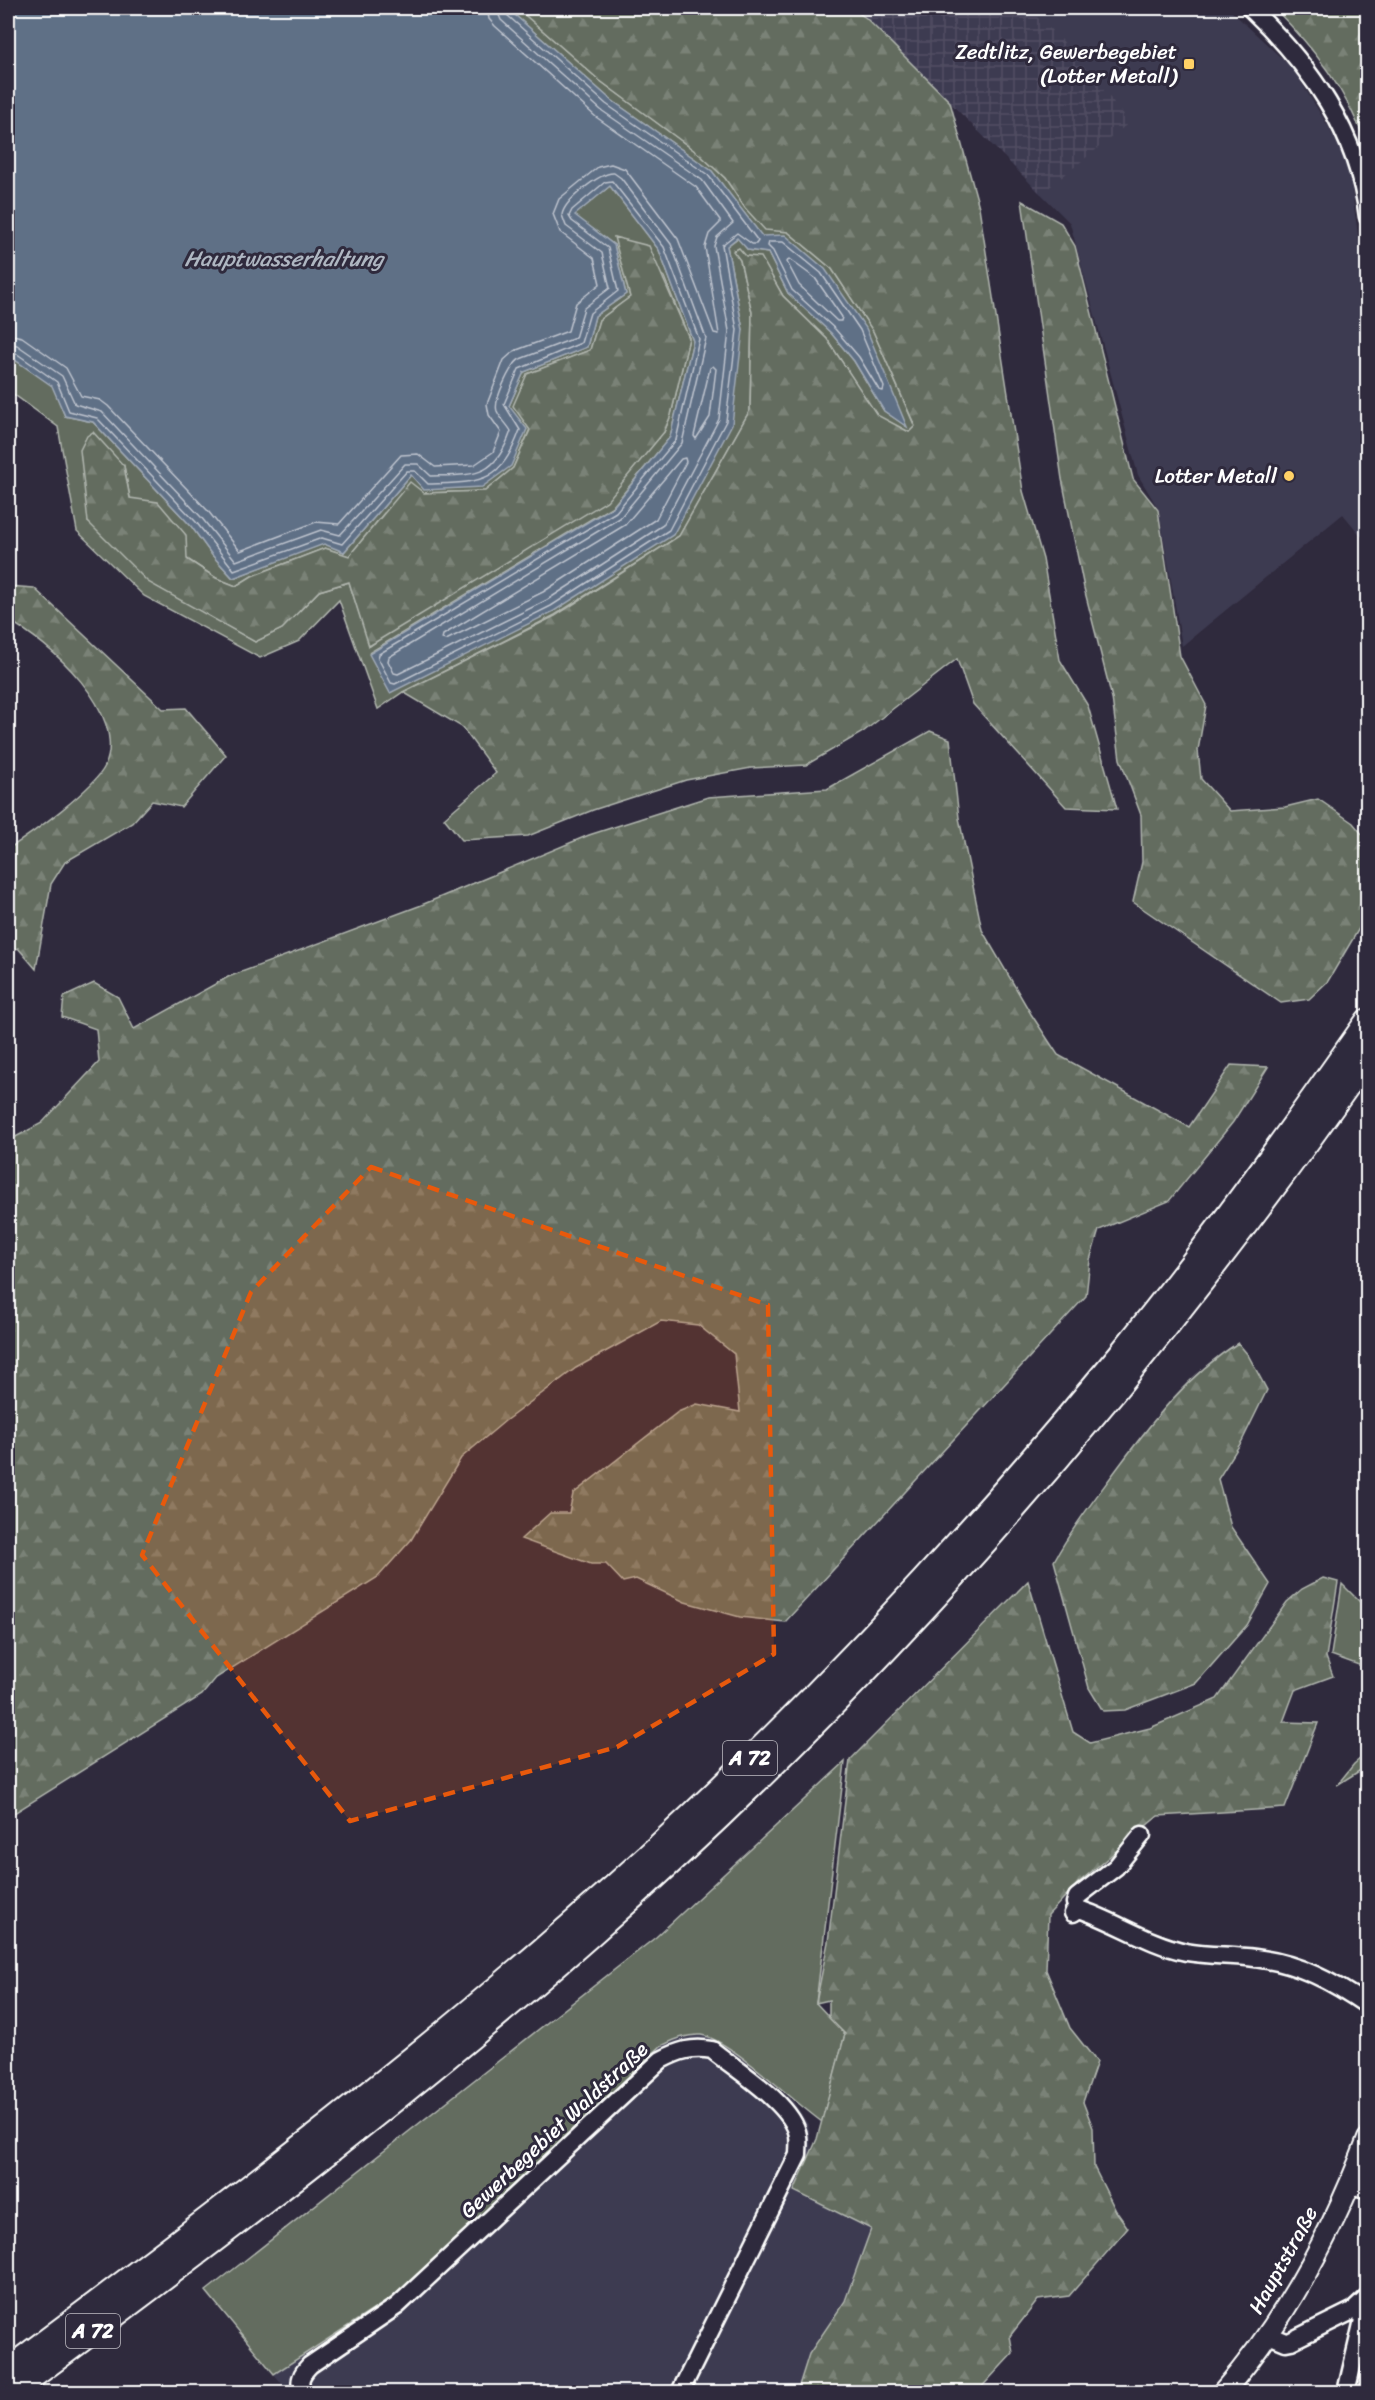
<svg xmlns="http://www.w3.org/2000/svg" width="1375" height="2400" font-family="Sriracha,sans-serif">
<style>
.built{fill:#3e3b51}
.industrial{fill:url(#industrial-grid)}
.grass{fill:#636c5f;stroke:#b1b6af;stroke-width:1.5;fill-rule:evenodd}
.forest{fill:url(#forest-firs);stroke:#b1b6af;stroke-width:1.5}
.water{fill:#5f6f86;stroke:#9fa9b6;stroke-width:1.5}
.lines{fill:none;stroke-linecap:round;stroke-linejoin:round}
.shore{stroke:#bfc5cf;stroke-width:1.5}
.minor-casing{stroke:#fff;stroke-width:21}
.major-casing{stroke:#fff;stroke-width:24}
.highway-casing{stroke:#fff;stroke-width:28}
.minor{stroke:#2f2a3d;stroke-width:16}
.major{stroke:#2f2a3d;stroke-width:20}
.highway{stroke:#2f2a3d;stroke-width:24}
.marked{fill:#e8590c;fill-opacity:0.2;stroke:#e8590c;stroke-width:4.5;stroke-dasharray:12 8;stroke-linejoin:round}
.poi-dot{fill:#ffd166;stroke:#2f2a3d;stroke-width:2}
.labels{text-anchor:middle;stroke-width:6;stroke-linejoin:round;paint-order:stroke}
.shield{fill:#2f2a3d;stroke:#c1bfc5;stroke-width:1.5}
.shield-label{font-size:20px;font-weight:bold;fill:#fff}
.poi-label{font-size:21px;fill:#fff;stroke:#2f2a3d;text-anchor:end}
.street-label{font-size:21px;fill:#fff;stroke:#2f2a3d}
.water-label{font-size:22px;font-style:italic;fill:#afb7c2;stroke:#2f2a3d}
</style>
<defs>
<pattern id="industrial-grid" width="8" height="8" patternUnits="userSpaceOnUse" patternTransform="scale(1.5)"><rect width="8" height="8" fill="#3e3b51"/><path d="M0 4h8M4 0v8" fill="none" stroke="#514f62"/></pattern>
<pattern id="forest-firs" width="22" height="20" patternUnits="userSpaceOnUse" patternTransform="scale(1.5)"><rect width="22" height="20" fill="#636c5f"/><path d="M5 1l3.5 6h-7zM16 11l3.5 6h-7z" fill="#7a8277"/></pattern>
</defs>
<rect width="100%" height="100%" fill="#2f2a3d"/>
<filter id="ink" filterUnits="userSpaceOnUse"><feTurbulence type="fractalNoise" baseFrequency=".0167" numOctaves="2"/><feDisplacementMap in="SourceGraphic" scale="12" xChannelSelector="R" yChannelSelector="G"/><feConvolveMatrix kernelMatrix="1 2 1 2 8 2 1 2 1" color-interpolation-filters="sRGB"/></filter>
<g filter="url(#ink)">
<path class="built" d="M 851,8 L 1228,8 L 1293,69 L 1328,126 L 1349,167 L 1360,251 L 1368,366 L 1367,543 L 1343,514 L 1182,646 L 1159,510 L 1138,475 L 1070,223 L 866,18 Z
M 702,2035 L 725,2044 L 793,2101 L 809,2126 L 812,2152 L 795,2191 L 871,2229 L 845,2301 L 809,2354 L 797,2392 L 289,2392 L 274,2374 L 374,2309 L 661,2046 L 681,2037 Z"/>
<path class="industrial" d="M 851,8 L 1027,8 L 1061,39 L 1130,122 L 1041,194 L 866,18 Z"/>
<path class="grass" d="M 507,8 L 517,8 L 599,80 L 699,154 L 725,178 L 745,208 L 788,232 L 832,269 L 873,331 L 915,427 L 909,432 L 877,416 L 827,339 L 783,296 L 761,258 L 746,256 L 734,250 L 740,260 L 752,312 L 750,410 L 679,536 L 555,615 L 403,692 L 378,709 L 339,600 L 299,641 L 260,658 L 144,596 L 77,531 L 58,427 L 8,390 L 8,355 L 53,386 L 65,416 L 93,422 L 191,526 L 212,555 L 233,578 L 324,543 L 344,552 L 411,475 L 509,406 L 524,372 L 587,347 L 595,316 L 626,294 L 614,245 L 574,215 L 610,186 L 659,250 L 693,341 L 670,437 L 613,506 L 369,653 L 554,611 L 743,330 L 727,246 L 738,238 L 748,250 L 768,253 L 788,293 L 831,333 L 854,361 L 884,411 L 906,426 L 712,171 L 610,99 ZM 615,238 L 664,277 L 689,338 L 671,415 L 664,432 L 370,646 L 349,582 L 319,591 L 282,629 L 255,642 L 212,617 L 88,522 L 124,466 L 130,498 L 187,559 L 216,578 L 236,586 L 252,576 L 325,548 L 349,556 L 384,513 L 423,493 L 485,491 L 513,468 L 530,429 L 527,374 L 590,350 L 599,320 L 630,297 Z
M 1342,1584 L 1367,1609 L 1367,1668 L 1331,1655 Z
M 1367,1753 L 1367,1766 L 1337,1785 L 1354,1764 Z
M 845,1762 L 816,2003 L 845,2034 L 822,2122 C 795,2103 728,2038 701,2035 C 686,2034 674,2040 661,2046 L 396,2295 L 274,2374 L 206,2291 L 656,1937 Z"/>
<path class="forest" d="M 517,8 L 851,8 L 866,18 L 950,102 L 979,207 L 1023,491 L 1043,559 L 1060,660 L 1088,706 L 1117,809 L 1066,807 L 973,704 L 957,659 L 863,732 L 806,765 L 751,768 L 686,780 L 593,810 L 528,836 L 462,840 L 444,818 L 496,773 L 462,727 L 403,692 L 555,616 L 679,536 L 750,410 L 752,312 L 740,260 L 733,251 L 739,248 L 746,256 L 761,257 L 783,296 L 827,339 L 877,415 L 909,432 L 915,426 L 873,331 L 832,269 L 788,232 L 765,230 L 745,208 L 725,178 L 699,154 L 599,80 Z
M 1274,8 L 1367,8 L 1367,147 C 1348,92 1314,48 1274,8 Z
M 1022,201 L 1061,223 L 1075,246 L 1133,479 L 1158,510 L 1180,656 L 1206,705 L 1198,750 L 1201,779 L 1230,811 L 1285,807 L 1318,799 L 1353,823 L 1367,840 L 1367,915 L 1328,981 L 1309,999 L 1281,1003 L 1133,902 L 1142,862 L 1141,815 L 1120,759 L 1112,698 L 1084,588 L 1062,479 Z
M 614,237 L 649,246 L 689,338 L 671,415 L 664,432 L 607,501 L 369,646 L 349,582 L 319,591 L 282,629 L 255,642 L 148,582 L 88,522 L 80,450 L 87,436 L 93,432 L 124,466 L 130,498 L 158,502 L 186,535 L 187,559 L 216,578 L 236,586 L 252,576 L 325,548 L 349,556 L 410,482 L 424,493 L 485,491 L 513,468 L 530,430 L 513,406 L 527,374 L 590,350 L 599,320 L 630,297 Z
M 8,586 L 34,588 L 163,709 L 186,708 L 226,755 L 181,807 L 152,801 L 132,823 L 65,862 L 51,884 L 36,969 L 18,948 L 8,953 L 8,849 C 30,835 94,789 105,766 C 129,713 49,642 8,620 Z
M 930,731 L 950,739 L 959,818 L 982,930 L 1031,1014 L 1058,1055 L 1189,1127 L 1231,1065 L 1268,1067 L 1233,1122 L 1169,1201 L 1099,1230 L 1090,1260 L 1086,1296 L 785,1622 L 740,1617 L 685,1602 L 636,1579 L 623,1582 L 606,1564 L 591,1564 L 521,1539 L 550,1513 L 569,1513 L 573,1494 L 678,1412 L 697,1404 L 740,1412 L 734,1354 L 698,1325 L 661,1321 L 576,1368 L 505,1421 L 461,1458 L 411,1540 L 378,1577 L 216,1678 L 202,1695 L 8,1817 L 8,1141 L 42,1123 L 99,1062 L 96,1029 L 62,1017 L 64,997 L 94,983 L 118,997 L 134,1029 L 228,977 L 419,906 L 589,835 L 708,797 L 827,789 Z
M 1238,1343 L 1248,1355 L 1267,1390 L 1242,1441 L 1218,1479 L 1231,1527 L 1270,1584 L 1247,1625 L 1196,1683 L 1125,1710 L 1103,1711 L 1089,1688 L 1054,1561 C 1072,1528 1094,1500 1116,1470 C 1151,1423 1187,1375 1238,1343 Z
M 1323,1578 L 1338,1582 L 1326,1657 L 1333,1676 L 1295,1690 L 1283,1722 L 1318,1723 L 1285,1808 L 1158,1816 L 1078,1883 L 1048,1915 L 1046,1970 L 1070,2028 L 1097,2062 L 1083,2102 L 1093,2128 L 1094,2167 L 1116,2211 L 1128,2228 L 1069,2296 L 1038,2300 L 1010,2336 L 1013,2353 L 977,2392 L 797,2392 L 809,2354 L 845,2301 L 871,2229 L 794,2191 L 817,2139 L 845,2034 L 829,2018 L 829,2000 L 816,2003 L 828,1942 L 850,1760 L 1028,1581 L 1073,1732 L 1090,1743 L 1150,1728 L 1217,1699 L 1287,1602 L 1302,1589 Z"/>
<path class="water" d="M 8,8 L 507,8 L 610,99 L 712,171 L 762,236 L 785,235 L 825,269 L 866,328 L 907,427 L 884,411 L 854,361 L 831,333 L 788,293 L 768,253 L 748,250 L 737,238 L 727,246 L 743,330 L 732,424 L 673,535 L 554,611 L 390,693 L 369,654 L 613,507 L 670,437 L 693,341 L 659,250 L 610,186 L 575,215 L 614,245 L 626,294 L 595,316 L 587,347 L 524,372 L 509,406 L 527,429 L 511,466 L 482,487 L 424,490 L 411,475 L 344,552 L 324,544 L 233,578 L 212,555 L 191,526 L 93,422 L 65,416 L 52,386 L 8,355 Z"/>
<g class="lines">
<path class="shore" d="M 769,242 L 783,242 L 821,273 L 860,330 L 884,387 L 883,391 L 879,390 L 859,357 L 835,329 L 792,290 L 773,251 L 768,246 Z
M 789,259 L 815,278 L 842,317 L 841,321 L 837,321 L 799,285 L 787,262 Z
M 8,334 L 22,337 L 66,368 L 81,396 L 100,400 L 108,406 L 208,511 L 240,551 L 316,522 L 339,524 L 401,455 L 418,454 L 435,467 L 474,465 L 493,452 L 501,432 L 489,415 L 487,404 L 504,360 L 514,351 L 568,331 L 576,303 L 600,284 L 594,258 L 560,232 L 553,214 L 559,199 L 598,167 L 611,164 L 625,169 L 678,239 L 714,333 L 719,334 L 705,247 L 709,234 L 720,223 L 720,220 L 696,187 L 596,117 L 495,26 L 489,19 L 487,8
M 8,343 L 17,345 L 62,376 L 75,404 L 102,412 L 201,517 L 236,561 L 321,530 L 340,535 L 405,464 L 418,464 L 431,476 C 475,475 495,478 511,431 C 507,424 500,418 497,411 C 493,401 511,364 520,359 L 575,338 L 584,308 L 610,288 L 602,253 L 566,226 L 562,215 C 564,201 600,172 614,173 L 621,178 L 671,244 L 706,338 L 682,443 L 620,518 L 389,657 L 388,661 L 394,673 L 398,674 L 547,600 L 663,525 L 719,419 L 729,331 L 714,246 L 717,237 L 733,223 L 702,180 L 601,110 L 501,20 L 496,8
M 8,350 L 13,351 L 57,382 L 69,411 L 97,418 L 196,522 L 234,570 L 322,538 L 342,544 L 407,471 L 415,471 L 428,484 C 480,482 500,485 520,430 L 504,404 L 519,369 L 581,343 L 590,313 L 618,291 L 608,248 L 572,221 L 569,216 L 572,210 L 605,182 L 612,181 L 664,247 L 699,339 L 676,440 L 616,512 L 379,654 L 378,658 L 391,683 L 395,684 L 551,606 L 669,530 L 726,421 L 737,330 L 722,245 L 737,233 L 752,244 L 756,244 L 758,241 L 708,175 L 606,104 L 506,14 L 504,8
M 713,366 L 716,369 L 710,417 L 696,439 L 694,436 L 710,368 Z
M 685,458 L 686,462 L 656,519 L 543,592 L 446,640 L 442,639 L 443,635 L 625,525 L 681,459 Z"/>
<g class="minor-casing">
<path id="minor" d="M 1250,8 C 1310,65 1358,132 1368,217
M 1079,1909 L 1075,1903 L 1077,1897 L 1116,1867 L 1142,1835
M 1073,1913 L 1079,1909 C 1115,1921 1148,1944 1186,1952 C 1208,1956 1232,1955 1255,1958 C 1298,1963 1332,1981 1368,2006
M 1351,2181 L 1368,2192
M 1354,2310 L 1368,2297
M 1269,2335 L 1286,2342 L 1291,2341 L 1354,2310 L 1361,2315 L 1363,2320 L 1346,2392
M 303,2392 C 297,2381 302,2373 310,2365 L 397,2306 L 661,2060 C 678,2051 692,2046 712,2050 C 735,2069 794,2105 798,2136 C 799,2142 798,2149 798,2155 L 680,2392"/>
</g>
<g class="major-casing">
<path id="major" d="M 1223,2392 C 1288,2318 1333,2231 1368,2139"/>
</g>
<g class="highway-casing">
<path id="highway" d="M 8,2370 C 202,2225 395,2080 577,1920 C 773,1748 954,1557 1120,1355 C 1208,1247 1288,1135 1368,1021
M 11,2392 C 209,2245 407,2097 592,1933 C 886,1674 1143,1377 1368,1056"/>
</g>
<use href="#minor" class="minor"/>
<use href="#major" class="major"/>
<use href="#highway" class="highway"/>
</g>
</g>
<path class="marked" d="M 371,1167 L 768,1305 L 774,1654 L 617,1747 L 350,1821 L 142,1555 L 251,1292 Z"/>
<g class="poi-dot">
<rect x="1183" y="58" width="12" height="12" rx="3"/>
<circle cx="1289" cy="476" r="6"/>
</g>
<g class="labels">
<g class="shield">
<rect x="723" y="1741" width="54" height="34" rx="4.5"/>
<rect x="66" y="2314" width="54" height="34" rx="4.5"/>
</g>
<g class="shield-label">
<text x="750" y="1765">A 72</text>
<text x="93" y="2338">A 72</text>
</g>
<g class="poi-label">
<text x="1177" y="59">Zedtlitz, Gewerbegebiet<tspan x="1177" dy="24">(Lotter Metall)</tspan></text>
<text x="1277" y="483">Lotter Metall</text>
</g>
<g class="street-label">
<text transform="translate(554 2130) rotate(-43)" y="7">Gewerbegebiet Waldstraße</text>
<text transform="translate(1283 2260) rotate(-61)" y="7">Hauptstraße</text>
</g>
<g class="water-label">
<text x="284" y="266">Hauptwasserhaltung</text>
</g>
</g>
<rect width="1375" height="2400" fill="none" stroke="#2f2a3d" stroke-width="30"/>
<rect x="15" y="15" width="1345" height="2370" fill="none" stroke="#fff" stroke-width="2" filter="url(#ink)"/>
</svg>
